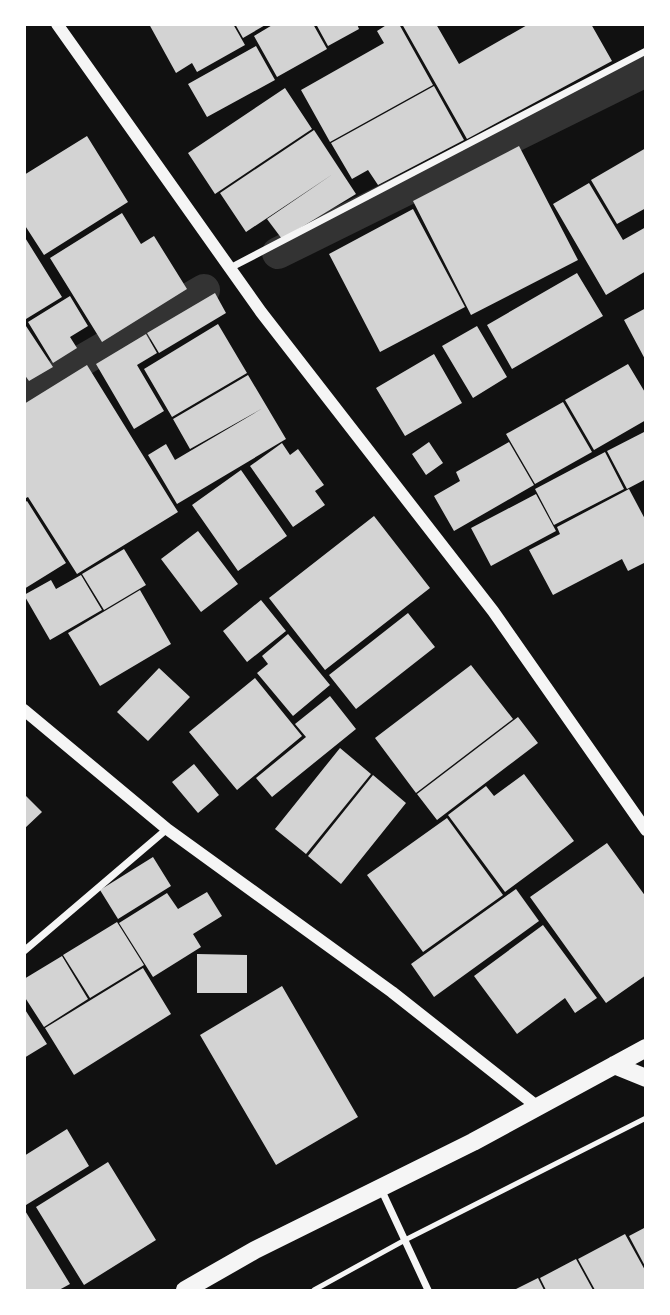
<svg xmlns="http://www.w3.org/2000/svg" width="670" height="1315" font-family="'Source Sans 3',sans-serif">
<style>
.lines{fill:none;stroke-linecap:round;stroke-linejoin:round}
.canal{stroke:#333;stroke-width:32}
.building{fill:#d3d3d3}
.service{stroke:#f5f5f5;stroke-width:5}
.minor{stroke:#f5f5f5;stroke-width:7}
.tertiary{stroke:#f5f5f5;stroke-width:12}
.primary{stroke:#f5f5f5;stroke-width:18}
</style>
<rect width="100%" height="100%" fill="#111"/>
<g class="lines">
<path class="canal" d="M 278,253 L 646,71
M 24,394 L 204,290"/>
</g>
<path class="building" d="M 149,24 L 233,24 L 245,45 L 197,72 L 192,63 L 176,73 Z
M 235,24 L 267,24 L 243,38 Z
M 274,24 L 313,24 L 327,49 L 277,77 L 254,36 Z
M 316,24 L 357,24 L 359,29 L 328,46 Z
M 388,24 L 399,24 L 433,85 L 330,142 L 301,90 L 384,43 L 377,31 Z
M 402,24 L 436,24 L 459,64 L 529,24 L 591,24 L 612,61 L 467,139 Z
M 256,46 L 275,80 L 207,117 L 188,84 Z
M 434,86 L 464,140 L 378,185 L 368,170 L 352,179 L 331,143 Z
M 285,88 L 312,129 L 215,194 L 188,153 Z
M 314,130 L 356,194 L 282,239 L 267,219 L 333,174 L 246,232 L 220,193 Z
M 87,136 L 128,202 L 44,255 L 24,224 L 24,175 Z
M 519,146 L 578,260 L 471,315 L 413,201 Z
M 646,148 L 646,208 L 617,224 L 591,180 Z
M 589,183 L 623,240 L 646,227 L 646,271 L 606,295 L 553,204 Z
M 413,209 L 465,307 L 380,352 L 329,254 Z
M 122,213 L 141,244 L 154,236 L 187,289 L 102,342 L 50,258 Z
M 24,236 L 62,297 L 26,319 L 24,317 Z
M 577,273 L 603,316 L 512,369 L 487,325 Z
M 215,293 L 226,313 L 159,353 L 147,333 Z
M 70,296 L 88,326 L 70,337 L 77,348 L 53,363 L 28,322 Z
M 646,308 L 646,361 L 624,320 Z
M 24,323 L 53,367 L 29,381 L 24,374 Z
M 218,324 L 247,373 L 172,417 L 144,369 Z
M 477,326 L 507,377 L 473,398 L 442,346 Z
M 146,334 L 157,353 L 137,365 L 164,411 L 134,429 L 96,364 Z
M 434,354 L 462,403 L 405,436 L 376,388 Z
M 628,364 L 646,394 L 646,420 L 594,450 L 565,400 Z
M 87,365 L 178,512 L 77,574 L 28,497 L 24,499 L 24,404 Z
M 248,375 L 286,439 L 177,504 L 148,455 L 166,444 L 175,460 L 263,408 L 190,449 L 173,419 Z
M 563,402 L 592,452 L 535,484 L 506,434 Z
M 646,431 L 646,479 L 627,489 L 607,451 Z
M 429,442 L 443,463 L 426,475 L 412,454 Z
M 509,442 L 534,485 L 454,531 L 434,496 L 460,481 L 456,472 Z
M 282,443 L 290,455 L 298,449 L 324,485 L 315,491 L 325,505 L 293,527 L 250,466 Z
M 605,452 L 624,489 L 554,525 L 535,489 Z
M 241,470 L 287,536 L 238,571 L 192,505 Z
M 629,489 L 646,521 L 646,562 L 628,571 L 622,559 L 553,595 L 529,550 L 560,534 L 557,527 Z
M 536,494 L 556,531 L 491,566 L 471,528 Z
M 27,501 L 66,563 L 24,589 L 24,503 Z
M 374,516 L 430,588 L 325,670 L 269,598 Z
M 198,531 L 238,584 L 201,612 L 161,559 Z
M 124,549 L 146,585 L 104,610 L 82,574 Z
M 81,575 L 102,610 L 50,640 L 24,595 L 51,580 L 56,589 Z
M 140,590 L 171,644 L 100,686 L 68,633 Z
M 261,600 L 286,631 L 247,662 L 223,631 Z
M 408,613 L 435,647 L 356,709 L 329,675 Z
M 288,634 L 330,685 L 293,716 L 257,673 L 268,664 L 262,656 Z
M 471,665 L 513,719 L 416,793 L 375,738 Z
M 159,668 L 190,697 L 148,741 L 117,712 Z
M 255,678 L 302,736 L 237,790 L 189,732 Z
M 330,696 L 356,729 L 272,797 L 256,778 L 306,737 L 295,724 Z
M 518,717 L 538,743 L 437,820 L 417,794 Z
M 340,748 L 371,774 L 306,854 L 275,829 Z
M 194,764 L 219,795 L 198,813 L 172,782 Z
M 524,774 L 574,841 L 505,892 L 448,815 L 486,786 L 494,796 Z
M 373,775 L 406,803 L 341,884 L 308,856 Z
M 24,794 L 42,812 L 24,829 Z
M 447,818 L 503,895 L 423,952 L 367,875 Z
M 607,843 L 646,897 L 646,975 L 606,1003 L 530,897 Z
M 153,857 L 171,886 L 118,919 L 100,890 Z
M 516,889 L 539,921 L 434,997 L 411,964 Z
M 207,892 L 222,916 L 193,934 L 201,947 L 153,977 L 119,923 L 167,893 L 178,909 Z
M 117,922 L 144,965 L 90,998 L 63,955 Z
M 543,925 L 597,998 L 575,1013 L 565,998 L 517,1034 L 474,976 Z
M 197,954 L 247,955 L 247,993 L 197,993 Z
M 62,956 L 88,999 L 44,1027 L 24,996 L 24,979 Z
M 143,968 L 171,1014 L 74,1075 L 45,1028 Z
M 282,986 L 358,1117 L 276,1165 L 200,1035 Z
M 24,1008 L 47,1044 L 24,1058 Z
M 67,1129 L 89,1166 L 26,1205 L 24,1156 Z
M 108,1162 L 156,1240 L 84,1285 L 36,1207 Z
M 24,1209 L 70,1284 L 59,1290 L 24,1290 Z
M 646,1227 L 646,1268 L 629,1236 Z
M 625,1234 L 646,1272 L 646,1290 L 595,1290 L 578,1259 Z
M 576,1259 L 593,1290 L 546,1290 L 540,1278 Z
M 538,1278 L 544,1290 L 514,1290 Z"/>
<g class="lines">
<path class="service" d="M 314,1290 L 405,1240 L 646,1118"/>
<path class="minor" d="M 230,268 L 646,51
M 24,951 L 167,829
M 381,1189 L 428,1290"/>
<path class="tertiary" d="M 57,24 L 261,312 L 493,611 L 646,830
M 24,710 L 167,829 L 392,992 L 539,1108"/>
<path class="primary" d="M 614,1065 L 646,1078
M 185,1290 L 255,1250 L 473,1142 L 646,1048"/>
</g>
<rect width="670" height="1315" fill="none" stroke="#ffffff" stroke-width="52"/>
</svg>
